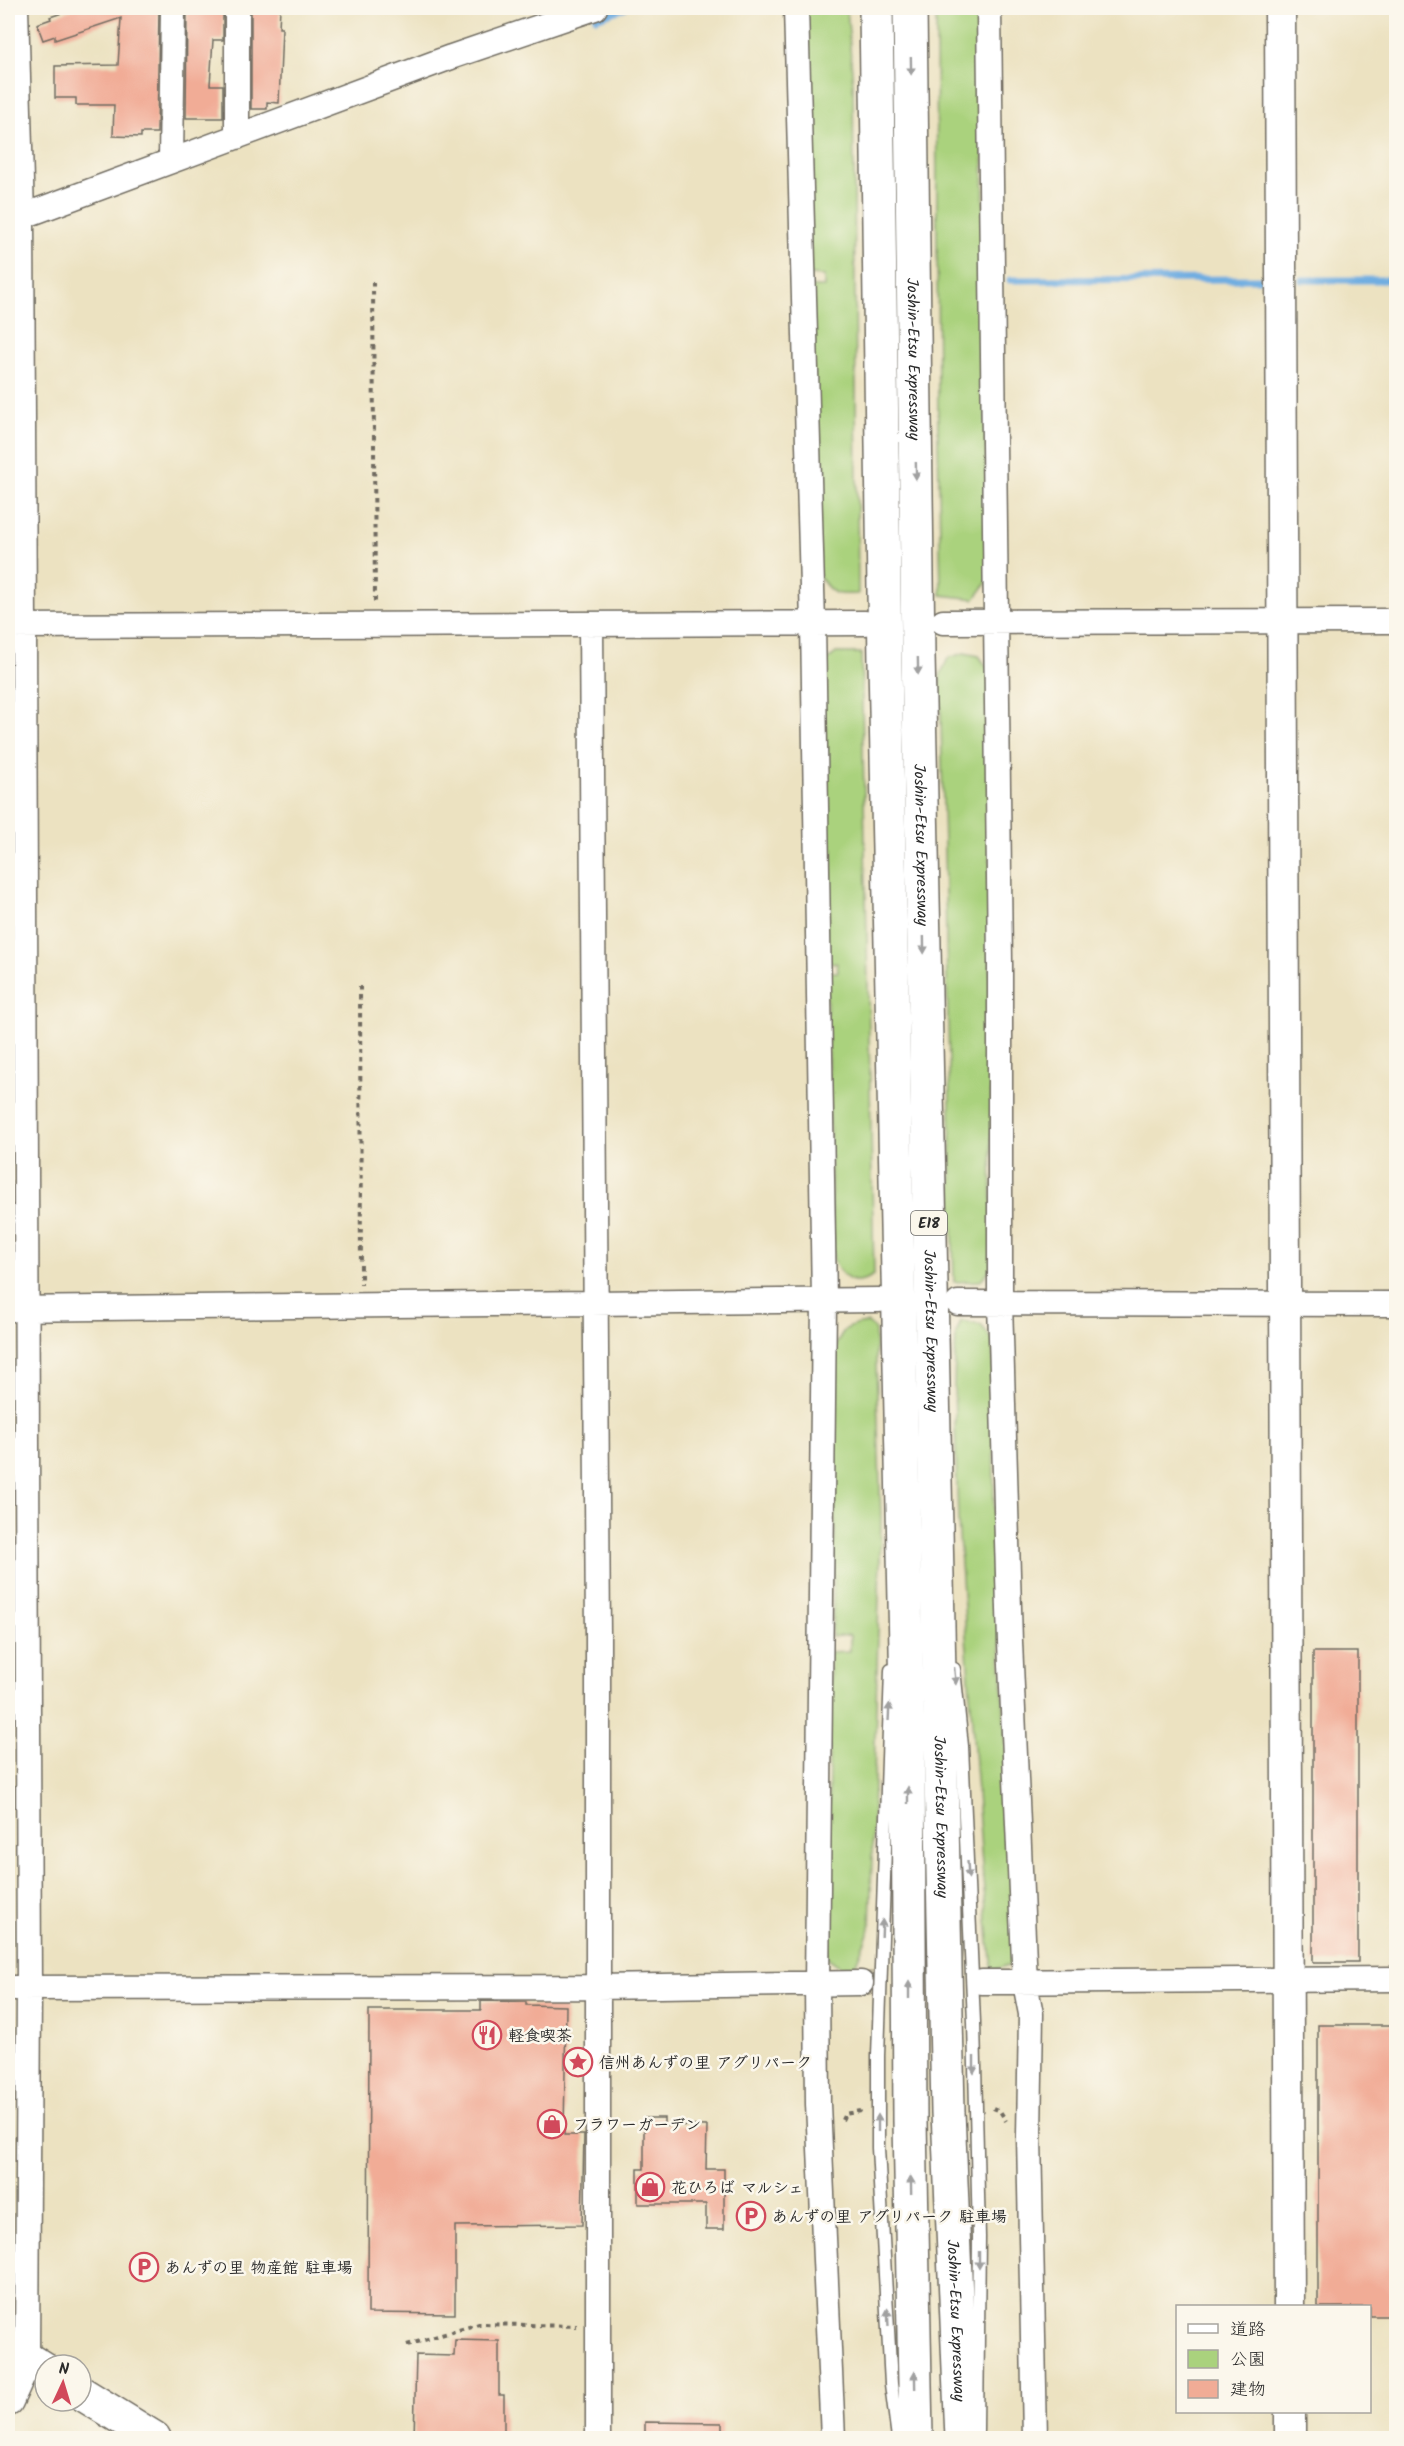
<svg xmlns="http://www.w3.org/2000/svg" width="1404" height="2446" font-family="Kalam,'Klee One',sans-serif">
<style>
.green{fill:#aad27d;stroke:#6a7e54;stroke-width:1.5}
.lines{fill:none;stroke-linecap:round;stroke-linejoin:round}
.stream{stroke:#6fade1;stroke-width:7}
.building{fill:#f1ac96}
.minor-tunnel{stroke:#c5bda3;stroke-width:24;stroke-dasharray:24 12;stroke-linecap:butt}
.service-casing{stroke:#6f6b60;stroke-width:15}
.minor-casing{stroke:#6f6b60;stroke-width:27}
.tertiary-casing{stroke:#6f6b60;stroke-width:33}
.secondary-casing{stroke:#6f6b60;stroke-width:36}
.motorway-casing{stroke:#6f6b60;stroke-width:36}
.path{stroke:#6f6b60;stroke-width:4;stroke-dasharray:4.5 4.5;stroke-linecap:butt}
.service{stroke:#fff;stroke-width:12}
.minor{stroke:#fff;stroke-width:24}
.tertiary{stroke:#fff;stroke-width:30}
.secondary{stroke:#fff;stroke-width:33}
.motorway{stroke:#fff;stroke-width:33}
.oneway{fill:#a0a0a0}
.labels{text-anchor:middle;stroke-width:5;stroke-linejoin:round;paint-order:stroke}
.shield{fill:#fbf7ec;stroke:#696865;stroke-width:1.5}
.shield-label{font-size:15px;font-weight:bold;fill:#2b2b2b}
.street-label{font-size:16px;fill:#2b2b2b;stroke:#fbf7ec}
.poi-label{font-size:16px;font-weight:bold;fill:#2b2b2b;stroke:#fbf7ec;text-anchor:start}
</style>
<rect width="100%" height="100%" fill="#fbf7ec"/>
<filter id="ink" filterUnits="userSpaceOnUse"><feTurbulence type="fractalNoise" baseFrequency=".0167" numOctaves="2"/><feDisplacementMap in="SourceGraphic" scale="12" xChannelSelector="R" yChannelSelector="G"/><feConvolveMatrix kernelMatrix="1 2 1 2 8 2 1 2 1" color-interpolation-filters="sRGB"/></filter>
<filter id="wash" filterUnits="userSpaceOnUse"><feTurbulence type="fractalNoise" baseFrequency=".008" numOctaves="4" result="noise"/><feDisplacementMap in="SourceGraphic" scale="24" xChannelSelector="R" yChannelSelector="G"/><feGaussianBlur stdDeviation="1.35" result="paint"/><feColorMatrix in="noise" values="0 0 0 0 0 0 0 0 0 0 0 0 0 0 0 0 0 1.4 0 .05"/><feComposite in="paint" operator="in"/></filter>
<g filter="url(#wash)">
<rect width="100%" height="100%" fill="#ece2c1"/>
<path class="green" d="M 806,8 L 847,8 L 853,85 L 858,594 C 833,595 832,595 818,574 L 810,287 L 824,287 L 824,276 L 808,275 Z
M 936,8 L 982,8 L 987,582 L 975,599 L 941,595 L 938,433 Z
M 836,653 L 861,653 L 874,1275 C 853,1288 843,1279 833,1260 L 826,972 L 838,972 L 837,963 L 826,962 L 822,665 Z
M 964,653 L 979,656 L 989,670 L 992,1267 L 980,1281 L 954,1282 L 940,676 L 948,658 Z
M 961,1321 L 981,1325 L 993,1341 L 994,1529 L 1017,1952 L 1013,1963 L 992,1971 L 983,1879 L 958,1521 L 954,1385 L 956,1334 Z
M 868,1323 L 875,1330 L 881,1520 L 870,1929 L 854,1968 L 841,1967 L 827,1957 L 830,1652 L 850,1651 L 850,1635 L 832,1637 L 835,1523 L 834,1350 C 842,1329 846,1325 868,1323 Z"/>
<g class="lines">
<path class="stream" d="M 596,18 L 624,8
M 1010,280 L 1259,279
M 1302,280 L 1396,280"/>
</g>
<g id="blocks">
<path class="building" d="M 77,8 L 159,8 L 157,133 L 141,133 L 141,137 L 113,136 L 114,105 L 76,105 L 76,98 L 55,98 L 55,66 L 118,65 L 121,18 L 55,40 L 55,36 L 43,40 L 37,24 L 51,19 L 50,17 Z
M 187,8 L 223,8 L 223,40 L 213,40 L 210,85 L 223,85 L 223,118 L 186,118 Z
M 251,8 L 280,8 L 279,28 L 282,28 L 279,103 L 267,102 L 267,109 L 251,109 Z
M 1313,1652 L 1358,1652 L 1358,1962 L 1313,1962 Z
M 481,2001 L 526,2002 L 526,2005 L 566,2006 L 564,2135 L 584,2135 L 582,2225 L 455,2226 L 455,2314 L 368,2313 L 369,2010 L 481,2010 Z
M 1318,2025 L 1396,2025 L 1396,2316 L 1370,2316 L 1370,2307 L 1318,2307 Z
M 644,2118 L 664,2118 L 664,2125 L 707,2126 L 706,2169 L 724,2169 L 724,2229 L 706,2229 L 706,2204 L 638,2204 L 638,2169 L 644,2169 Z
M 455,2340 L 499,2341 L 499,2395 L 504,2395 L 504,2439 L 414,2439 L 416,2355 L 454,2356 Z
M 645,2422 L 722,2423 L 722,2439 L 645,2439 Z"/>
</g>
</g>
<g filter="url(#ink)">
<use href="#blocks" fill-opacity="0" stroke="#6f6b60" stroke-width="1.5"/>
<g class="lines">
<path class="minor-tunnel" d="M 861,1983 L 982,1982"/>
<g class="service-casing">
<path id="service" d="M 954,1669 L 962,1746 L 974,2022 L 979,2237 L 977,2431
M 891,1670 L 878,2056 L 878,2148 L 891,2384 L 898,2438"/>
</g>
<g class="minor-casing">
<path id="minor" d="M 16,8 L 22,216 L 24,626 L 29,1987 L 27,2359
M 796,8 L 813,624 L 824,1301 L 817,1985 L 818,2104 L 833,2438
M 989,8 L 1000,963 L 1000,1303 L 1010,1642 L 1025,1983 L 1031,2014 L 1029,2136 L 1035,2438
M 237,137 L 237,8
M 171,161 L 173,8
M 10,221 L 451,57 L 595,8
M 943,622 L 1396,621
M 591,625 L 598,1637 L 598,2438
M 8,626 L 865,623
M 958,1303 L 1396,1304
M 8,1309 L 879,1300
M 982,1982 L 1396,1979
M 8,1988 L 597,1987 L 861,1983"/>
</g>
<g class="tertiary-casing">
<path id="tertiary" d="M 1280,8 L 1289,2306
M 8,2401 L 27,2359
M 1290,2412 L 1290,2438"/>
</g>
<g class="secondary-casing">
<path id="secondary" d="M 8,2347 L 45,2370
M 81,2393 L 154,2438"/>
</g>
<g class="motorway-casing">
<g id="motorway">
<path d="M 876,8 L 885,663 L 908,1742 L 910,2121 L 916,2438"/>
<path id="s1" d="M 910,8 L 918,655 L 948,2112 L 962,2438"/>
</g>
</g>
<path class="path" d="M 373,282 L 375,605
M 360,986 L 361,1285
M 993,2108 L 1000,2111 L 1006,2121
M 842,2120 L 845,2114 L 860,2111 L 860,2107
M 407,2345 L 479,2324 L 577,2326"/>
<use href="#service" class="service"/>
<use href="#minor" class="minor"/>
<use href="#tertiary" class="tertiary"/>
<use href="#secondary" class="secondary"/>
<use href="#motorway" class="motorway"/>
</g>
<defs><path id="oneway-solid" d="M-6-.8H1V-3.2L6.5 0L1 3.2V.8H-6Z" transform="scale(1.5)"/></defs>
<g class="oneway">
<use href="#oneway-solid" transform="translate(911 66) rotate(89)"/>
<use href="#oneway-solid" transform="translate(916 471) rotate(89)"/>
<use href="#oneway-solid" transform="translate(918 666) rotate(89)"/>
<use href="#oneway-solid" transform="translate(924 945) rotate(89)"/>
<use href="#oneway-solid" transform="translate(955 1676) rotate(84)"/>
<use href="#oneway-solid" transform="translate(889 1712) rotate(-87)"/>
<use href="#oneway-solid" transform="translate(908 1795) rotate(-90)"/>
<use href="#oneway-solid" transform="translate(968 1870) rotate(87)"/>
<use href="#oneway-solid" transform="translate(882 1928) rotate(-88)"/>
<use href="#oneway-solid" transform="translate(909 1990) rotate(-90)"/>
<use href="#oneway-solid" transform="translate(974 2065) rotate(90)"/>
<use href="#oneway-solid" transform="translate(878 2123) rotate(-90)"/>
<use href="#oneway-solid" transform="translate(911 2185) rotate(-91)"/>
<use href="#oneway-solid" transform="translate(979 2260) rotate(90)"/>
<use href="#oneway-solid" transform="translate(888 2317) rotate(-93)"/>
<use href="#oneway-solid" transform="translate(915 2380) rotate(-91)"/>
</g>
</g>
<defs>
<g id="restaurant-ring" transform="scale(1.5)"><circle r="9.5" fill="#fbf7ec" stroke="#d1495b" stroke-width="1.5"/><path d="M-5-6h1v4h1v-4h1v4h1v-4h1v5L-1.5 .5V6h-2V.5L-5-1ZM5-6V6H3V1.5H1.5Q1.5-4 5-6Z" fill="#d1495b"/></g>
<g id="sight-ring" transform="scale(1.5)"><circle r="9.5" fill="#fbf7ec" stroke="#d1495b" stroke-width="1.5"/><path d="M0-6L1.8-2.2L6-1.7L2.9 1.2L3.7 5.4L0 3.3L-3.7 5.4L-2.9 1.2L-6-1.7L-1.8-2.2Z" fill="#d1495b"/></g>
<g id="shop-ring" transform="scale(1.5)"><circle r="9.5" fill="#fbf7ec" stroke="#d1495b" stroke-width="1.5"/><path d="M-5-2.5h2.3a2.7 3.5 0 0 1 5.4 0H5L5.5 6h-11ZM-1.5-2.5h3a1.5 2.3 0 0 0-3 0Z" fill="#d1495b"/></g>
<g id="parking-ring" transform="scale(1.5)"><circle r="9.5" fill="#fbf7ec" stroke="#d1495b" stroke-width="1.5"/><path d="M-3.5-5.5H1a3.5 3.5 0 0 1 0 7H-1V5.5H-3.5ZM-1-3.4V-.6H.8a1.4 1.4 0 0 0 0-2.8Z" fill="#d1495b"/></g>
</defs>
<g fill-rule="evenodd">
<use href="#restaurant-ring" x="487" y="2035"/>
<use href="#sight-ring" x="578" y="2062"/>
<use href="#shop-ring" x="552" y="2124"/>
<use href="#shop-ring" x="650" y="2187"/>
<use href="#parking-ring" x="751" y="2216"/>
<use href="#parking-ring" x="144" y="2267"/>
</g>
<g class="labels">
<rect class="shield" x="911" y="1211" width="36" height="24" rx="4.5"/>
<g class="shield-label">
<text x="929" y="1228">E18</text>
</g>
<g class="street-label">
<text dy="6" stroke="none"><textPath href="#s1" startOffset="351">Joshin-Etsu Expressway</textPath></text>
<text dy="6" stroke="none"><textPath href="#s1" startOffset="837">Joshin-Etsu Expressway</textPath></text>
<text dy="6" stroke="none"><textPath href="#s1" startOffset="1323">Joshin-Etsu Expressway</textPath></text>
<text dy="6" stroke="none"><textPath href="#s1" startOffset="1809">Joshin-Etsu Expressway</textPath></text>
<text dy="6" stroke="none"><textPath href="#s1" startOffset="2313">Joshin-Etsu Expressway</textPath></text>
</g>
<g class="poi-label">
<text x="508" y="2041">軽食喫茶</text>
<text x="599" y="2068">信州あんずの里 アグリパーク</text>
<text x="573" y="2130">フラワーガーデン</text>
<text x="671" y="2193">花ひろば マルシェ</text>
<text x="772" y="2222">あんずの里 アグリパーク 駐車場</text>
<text x="165" y="2273">あんずの里 物産館 駐車場</text>
</g>
</g>
<rect width="1404" height="2446" fill="none" stroke="#fbf7ec" stroke-width="30"/>
<rect x="1176" y="2305" width="195" height="108" fill="#fbf7ec" stroke="#a8a59f" stroke-width="1.5"/>
<rect x="1188" y="2324" width="30" height="9" fill="#ffffff" stroke="#a8a59f" stroke-width="1.5"/>
<text x="1230" y="2335" font-size="18" fill="#2b2b2b">道路</text>
<rect x="1188" y="2350" width="30" height="18" fill="#aad27d" stroke="#a8a59f" stroke-width="1.5"/>
<text x="1230" y="2365" font-size="18" fill="#2b2b2b">公園</text>
<rect x="1188" y="2380" width="30" height="18" fill="#f1ac96" stroke="#a8a59f" stroke-width="1.5"/>
<text x="1230" y="2395" font-size="18" fill="#2b2b2b">建物</text>
<g transform="translate(63 2383) rotate(4)"><circle r="28" fill="#fbf7ec" stroke="#a8a59f" stroke-width="1.5"/>
<path d="M0-4.5L10 22L0 15L-10 22Z" fill="#d1495b"/>
<text y="-9" font-size="16" font-weight="bold" text-anchor="middle" fill="#2b2b2b">N</text>
</g>
</svg>
